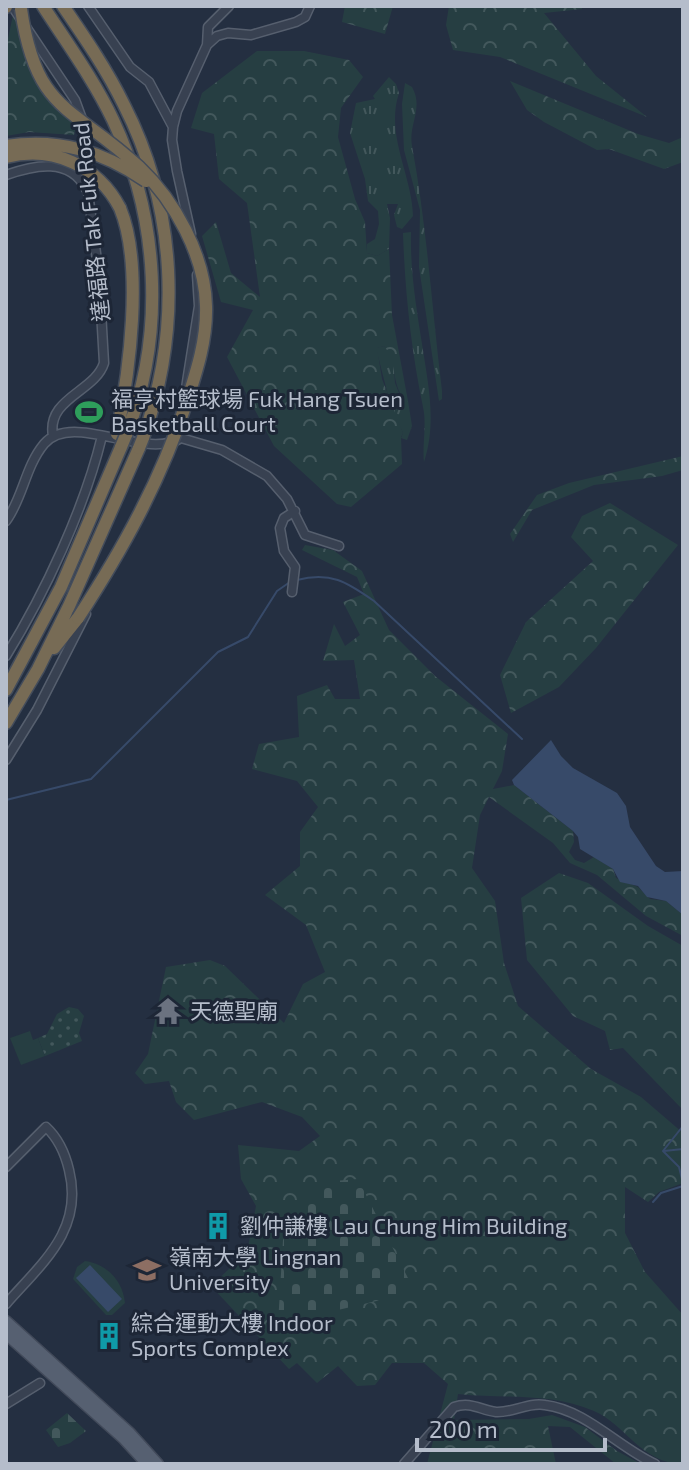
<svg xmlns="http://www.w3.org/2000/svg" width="689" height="1470" font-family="'Exo 2','Noto Sans TC',sans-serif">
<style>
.grass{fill:url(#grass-tufts)}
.forest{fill:url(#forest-crowns)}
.cemetery{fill:url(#cemetery-stones)}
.park{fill:url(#park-dots)}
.garden{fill:#263e42}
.water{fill:#374a69}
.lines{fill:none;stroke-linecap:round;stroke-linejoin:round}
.stream{stroke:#374a69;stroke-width:2}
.minor-casing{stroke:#565f6e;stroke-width:11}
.major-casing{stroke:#424a5a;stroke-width:13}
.highway-casing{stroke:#434c5b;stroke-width:15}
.minor{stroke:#384151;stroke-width:8}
.major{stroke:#566071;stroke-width:10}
.highway{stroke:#776b55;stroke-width:12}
.highway-bridge-casing{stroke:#434c5b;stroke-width:15;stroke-linecap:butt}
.highway-bridge{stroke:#776b55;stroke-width:12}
.labels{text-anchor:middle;stroke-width:6;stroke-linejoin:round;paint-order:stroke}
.street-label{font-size:22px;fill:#b5bdcb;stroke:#1d2636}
.poi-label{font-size:22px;fill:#b5bdcb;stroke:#1d2636;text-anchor:start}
</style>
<defs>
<pattern id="grass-tufts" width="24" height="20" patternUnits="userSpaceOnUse" patternTransform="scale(2)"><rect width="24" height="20" fill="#263e42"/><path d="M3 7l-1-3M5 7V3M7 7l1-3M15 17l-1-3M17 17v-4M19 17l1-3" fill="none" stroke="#43585c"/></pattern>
<pattern id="forest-crowns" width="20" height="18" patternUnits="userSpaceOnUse" patternTransform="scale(2)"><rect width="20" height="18" fill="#263e42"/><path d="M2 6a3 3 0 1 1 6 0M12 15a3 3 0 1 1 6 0" fill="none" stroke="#43585c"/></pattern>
<pattern id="cemetery-stones" width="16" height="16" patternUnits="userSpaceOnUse" patternTransform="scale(2)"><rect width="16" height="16" fill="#263e42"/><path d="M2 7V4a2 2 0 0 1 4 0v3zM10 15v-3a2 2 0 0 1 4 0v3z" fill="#43585c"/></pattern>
<pattern id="park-dots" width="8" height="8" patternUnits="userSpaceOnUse" patternTransform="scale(2)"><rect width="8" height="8" fill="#263e42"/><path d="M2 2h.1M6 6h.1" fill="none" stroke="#43585c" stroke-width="1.8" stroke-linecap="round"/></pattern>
</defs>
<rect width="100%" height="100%" fill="#242f41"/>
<path class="grass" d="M 389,77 L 396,84 L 399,93 C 385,135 412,175 413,216 L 402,229 L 397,227 L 394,215 L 398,204 L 387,204 L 390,218 L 389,249 L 377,256 L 367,253 L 367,244 L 375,239 L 379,224 L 378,211 L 368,201 L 365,179 L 350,133 L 356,103 L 375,99 L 373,96 Z
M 405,83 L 412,87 C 424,108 408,125 412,146 C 427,227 432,310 442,391 L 442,399 L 439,401 L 419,267 L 420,210 L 404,150 L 402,104 Z
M 411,232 C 410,269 416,307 422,344 C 428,384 437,422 424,462 C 422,446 427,424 423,407 C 411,349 405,292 403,233 Z
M 384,346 L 393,356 L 395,383 L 403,403 L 408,401 L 412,426 L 407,440 L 401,438 L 403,433 L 390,403 L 376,348 Z"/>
<path class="forest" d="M 345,6 L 393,6 L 385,34 L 342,22 Z
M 449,6 L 581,6 L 582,9 L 544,13 L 596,76 L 647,117 L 500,57 L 453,50 L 446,25 Z
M 13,15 C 22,27 20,43 25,58 C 35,85 54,106 76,125 L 74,135 L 29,132 L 6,136 L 6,48 Z
M 257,51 L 304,51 L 349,60 L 363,77 L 341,108 L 338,137 L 355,199 L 365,222 L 367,253 L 377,256 L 389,249 L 392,315 L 408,401 L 403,403 L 398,399 L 400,393 C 392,376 396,360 384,346 L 377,348 L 382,379 L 403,433 L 401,437 L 402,464 L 351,507 L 337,504 L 274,446 L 227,357 L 253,310 L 221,302 L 202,236 L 216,222 L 231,273 L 260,297 L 247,203 L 219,179 L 214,134 L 191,128 L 202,93 Z
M 510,81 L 638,134 L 669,143 L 683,137 L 683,162 L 664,169 L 609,149 L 597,150 L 544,122 L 527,110 Z
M 683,456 L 683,470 L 662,476 L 594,485 L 532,510 L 513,542 L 510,534 L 537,495 L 569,483 Z
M 610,503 L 678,545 L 596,648 L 559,687 L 511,713 L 500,675 L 526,622 L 593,561 L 571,537 L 582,516 Z
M 305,545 L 333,550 L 362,571 L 389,630 L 435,676 L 508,734 L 502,771 L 493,789 L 514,785 L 573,831 L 574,842 L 569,852 L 575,860 L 584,863 L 594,857 L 613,869 L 616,878 L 638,887 L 650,899 L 666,901 L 683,915 L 683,936 L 646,916 L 597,875 L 570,863 L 553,843 L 489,797 L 480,815 L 472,868 L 495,901 L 504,963 L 518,1006 L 591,1069 L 641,1097 L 683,1133 L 683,1183 L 659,1192 L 648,1202 L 625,1187 L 625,1233 L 645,1272 L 683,1315 L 683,1464 C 642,1464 625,1424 594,1411 C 550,1392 504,1399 458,1394 L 454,1420 L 529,1419 L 552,1415 L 585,1427 L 617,1451 L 641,1464 L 616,1464 L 570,1427 L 548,1426 L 556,1464 L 427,1464 L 448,1384 L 424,1363 L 392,1363 L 375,1385 L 357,1386 L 338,1366 L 317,1383 L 297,1363 L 289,1369 L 211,1286 L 247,1252 L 256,1206 L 241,1179 L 238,1145 L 299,1151 L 320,1136 L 302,1117 L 262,1102 L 194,1120 L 176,1102 L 169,1081 L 145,1084 L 135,1073 L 148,1054 L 166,967 L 210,960 L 225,966 L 284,1023 L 303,984 L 325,972 L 306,925 L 265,895 L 300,866 L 300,832 L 318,807 L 297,781 L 252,769 L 259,744 L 299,737 L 297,696 L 327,685 L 335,699 L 360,699 L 354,660 L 323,661 L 334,624 L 345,646 L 360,635 L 343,602 L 364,594 L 357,577 L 302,550 Z
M 559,873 L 588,883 L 648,926 L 683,946 L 683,1110 L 623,1048 L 610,1050 L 605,1031 L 573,1016 L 527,960 L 521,898 Z"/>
<path class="cemetery" d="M 358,1179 L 415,1292 L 278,1324 L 283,1240 L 322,1182 Z
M 67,1413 L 86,1431 L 70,1443 L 58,1447 L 46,1430 Z"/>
<path class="park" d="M 69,1007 L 78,1009 L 84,1016 L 79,1033 L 82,1041 L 45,1056 L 38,1038 L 47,1034 L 57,1014 Z"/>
<path class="garden" d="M 30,1031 L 33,1040 L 38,1038 L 45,1056 L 21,1065 L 10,1038 Z
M 85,1261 C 107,1264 123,1281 125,1303 L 112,1315 L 106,1315 L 73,1279 L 77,1267 Z"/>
<path class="water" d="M 551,740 L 561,756 L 573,768 L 617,793 L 626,806 L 630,827 L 656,866 L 665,872 L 683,871 L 683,915 L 666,901 L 647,897 L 638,886 L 620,882 L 613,869 L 580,849 L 578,837 L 573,831 L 514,785 L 512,780 Z
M 90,1265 L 122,1299 L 108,1312 L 76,1278 Z"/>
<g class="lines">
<path class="stream" d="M 297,580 C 330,571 347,582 374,601 L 522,739
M 6,800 L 91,779 L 218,652 L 248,637 L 277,591 L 290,582
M 683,1126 L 663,1151 L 679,1167 L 683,1183
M 664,1151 L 683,1149
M 653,1202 L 661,1193 L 683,1186"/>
<g class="minor-casing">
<path id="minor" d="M 12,6 L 75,100 L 86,130 L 88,192 L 99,276 L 104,363 C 95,392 46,398 53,436
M 88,6 L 130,67 L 149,82 L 173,127
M 207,45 L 208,27 L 229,6
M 6,175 C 34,165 70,157 86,189
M 191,234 L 177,171 L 172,140 L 173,127 L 177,111 L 207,45 L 217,36 L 228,33 L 251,35 L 296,22 L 305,17 L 310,6
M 186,388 L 199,306 L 197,275
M 181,438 L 222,450 L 267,476 L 287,499 L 305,535 L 339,546
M 6,521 C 23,498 25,467 44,444 C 72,410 145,461 181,438 L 182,426
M 292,592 L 295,567 L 284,551 L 280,528 L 284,518 L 295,511
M 6,656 C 45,593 85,507 102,436
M 6,760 L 37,710 L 86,614
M 6,1167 L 46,1127 C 59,1139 65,1153 69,1170 C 84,1230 42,1263 6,1304
M 6,1404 L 40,1383
M 404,1464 L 454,1407 C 471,1401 480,1410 496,1412 C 513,1413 528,1402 545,1405 C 586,1410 618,1447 655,1464"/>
</g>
<g class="major-casing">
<path id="major" d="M 6,1321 L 130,1433 L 158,1464
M 6,1334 L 124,1439 L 147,1464"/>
</g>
<g class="highway-casing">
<path id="highway" d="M 43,6 C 67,43 94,80 113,120 C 159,218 166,334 126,435
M 63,6 C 85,38 107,70 124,105 C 177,209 182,329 143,438
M 6,7 L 6,6
M 117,434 C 129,373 144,266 120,208
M 54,648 L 78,618
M 6,690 L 61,587 L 121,447
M 6,723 L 38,669 L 69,606 L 139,448"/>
</g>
<use href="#minor" class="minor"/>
<use href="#major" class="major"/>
<use href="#highway" class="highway"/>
<g class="highway-bridge-casing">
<path id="highway-bridge" d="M 21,9 C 36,113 72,105 139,167 C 175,201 205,256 206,306 C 207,339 197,370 187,401 C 161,480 123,549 78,618
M 6,146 C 59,138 102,151 146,181
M 6,157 C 53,145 98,166 120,208
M 121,447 L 126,435
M 139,448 L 143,438"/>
</g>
<use href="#highway-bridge" class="highway-bridge"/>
</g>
<defs>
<g id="stadium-bare" transform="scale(2.16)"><path d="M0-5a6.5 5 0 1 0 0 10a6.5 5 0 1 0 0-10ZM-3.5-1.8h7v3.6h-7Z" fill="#2e9e5b" stroke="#1d2636" stroke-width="2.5" paint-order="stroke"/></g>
<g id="temple-bare" transform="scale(2.16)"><path d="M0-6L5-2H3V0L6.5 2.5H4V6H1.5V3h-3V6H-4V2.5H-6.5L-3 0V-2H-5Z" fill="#6b7280" stroke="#1d2636" stroke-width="2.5" paint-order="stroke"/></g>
<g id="building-bare" transform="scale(2.16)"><path d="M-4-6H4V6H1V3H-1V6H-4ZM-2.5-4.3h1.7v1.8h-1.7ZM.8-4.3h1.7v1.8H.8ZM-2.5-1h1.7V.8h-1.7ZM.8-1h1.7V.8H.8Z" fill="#0f9aa8" stroke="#1d2636" stroke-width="2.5" paint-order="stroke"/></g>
<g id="university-bare" transform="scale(2.16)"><path d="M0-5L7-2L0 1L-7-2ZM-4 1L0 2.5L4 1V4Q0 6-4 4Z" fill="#8d6e63" stroke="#1d2636" stroke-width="2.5" paint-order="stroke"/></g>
</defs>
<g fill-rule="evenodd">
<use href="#stadium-bare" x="89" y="412"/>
<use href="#temple-bare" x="168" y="1011"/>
<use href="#building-bare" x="218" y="1226"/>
<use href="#university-bare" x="147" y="1270"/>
<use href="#building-bare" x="109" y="1336"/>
</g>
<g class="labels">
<g class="street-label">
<text transform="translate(91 222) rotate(-96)" y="8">達福路 Tak Fuk Road</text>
</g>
<g class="poi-label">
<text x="111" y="407">福亨村籃球場 Fuk Hang Tsuen<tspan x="111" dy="25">Basketball Court</tspan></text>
<text x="190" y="1019">天德聖廟</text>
<text x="240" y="1234">劉仲謙樓 Lau Chung Him Building</text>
<text x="169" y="1265">嶺南大學 Lingnan<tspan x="169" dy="25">University</tspan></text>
<text x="131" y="1331">綜合運動大樓 Indoor<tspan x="131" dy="25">Sports Complex</tspan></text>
</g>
</g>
<rect width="689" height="1470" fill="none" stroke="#b5bdcb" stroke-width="16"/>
<path d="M417 1438v12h188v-12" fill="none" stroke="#b5bdcb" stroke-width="4"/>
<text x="429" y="1438" font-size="24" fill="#b5bdcb" stroke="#1d2636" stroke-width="6" paint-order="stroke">200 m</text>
</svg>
